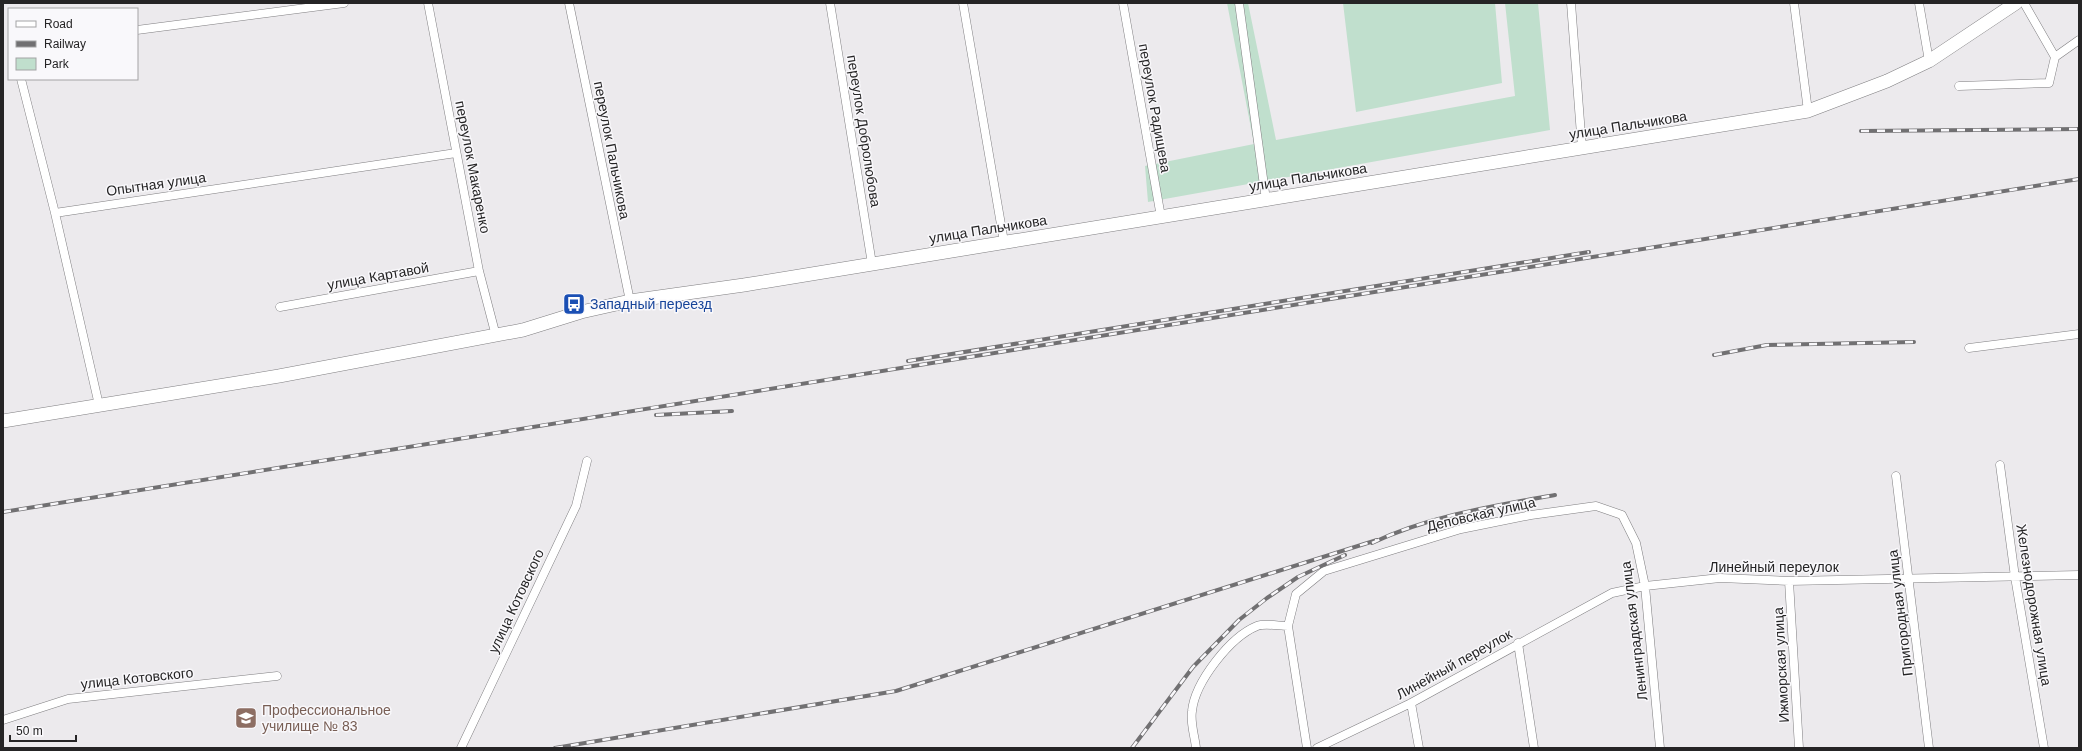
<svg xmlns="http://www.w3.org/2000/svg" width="2082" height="751" font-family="Arial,sans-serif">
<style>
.green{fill:#c0dfcd}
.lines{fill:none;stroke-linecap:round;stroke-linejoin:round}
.minor-casing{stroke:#7f7e80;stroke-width:9}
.primary-casing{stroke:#7f7e80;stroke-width:14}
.minor{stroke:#fff;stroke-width:8}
.primary{stroke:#fff;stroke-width:13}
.rail-casing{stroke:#717072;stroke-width:4}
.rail{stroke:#f9f8fb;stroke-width:2.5;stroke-dasharray:8;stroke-linecap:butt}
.labels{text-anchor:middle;stroke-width:3;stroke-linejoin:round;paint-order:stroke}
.street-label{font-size:14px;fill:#252425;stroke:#f9f8fb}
.transit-label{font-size:14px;fill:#164399;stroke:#f9f8fb;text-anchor:start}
.education-label{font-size:14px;fill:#785e54;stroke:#f9f8fb;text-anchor:start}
</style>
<rect width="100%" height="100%" fill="#eceaed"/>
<path class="green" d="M 1227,3 L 1248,3 L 1276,140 L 1515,96 L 1505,3 L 1538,3 L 1550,130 L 1148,202 L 1145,166 L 1254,144 Z
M 1343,3 L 1495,3 L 1502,83 L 1356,112 Z"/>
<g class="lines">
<g class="minor-casing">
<path id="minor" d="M 428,3 L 479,271 L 496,336
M 569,3 L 630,301
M 830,3 L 872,264
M 963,3 L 1004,242
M 1123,3 L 1161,217
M 1239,3 L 1266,200
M 1571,3 L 1582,148
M 1794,3 L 1808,111
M 1919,3 L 1929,61
M 2024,3 L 2055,57
M 137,30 L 344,3
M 21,79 L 55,213
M 1959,86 L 2049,83 L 2055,57 L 2079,40
M 280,307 L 479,271
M 1969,348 L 2079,334
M 99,405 L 55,213 L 456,153
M 2000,465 L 2015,577 L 2044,748
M 1896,476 L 1929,748
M 1789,581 L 1799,748
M 1288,626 L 1307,748
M 1518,643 L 1534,748
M 1411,703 L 1419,748
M 3,720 L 68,699 L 277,676
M 461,748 L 576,506 L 587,461
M 1196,748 C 1195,737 1190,723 1192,711 C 1195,682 1230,637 1257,626 C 1265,623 1279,626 1288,626 L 1296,594 L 1324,571 L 1461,529 L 1531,515 L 1596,506 L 1622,515 L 1636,543 L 1645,586 L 1660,748
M 1317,748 L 1411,703 L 1612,593 L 1645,586 L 1720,578 L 1789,581 L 2079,575"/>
</g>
<g class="primary-casing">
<path id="primary" d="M 3,421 L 279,376 L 523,330 L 581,312 L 630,301 L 744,285 L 1808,111 L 1887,81 L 1929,61 L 2016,3"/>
</g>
<use href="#minor" class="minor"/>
<use href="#primary" class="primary"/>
<g class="rail-casing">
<path id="rail" d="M 1861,131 L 2079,129
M 1714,355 L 1767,345 L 1914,342
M 908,361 L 1589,252
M 656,415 L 732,411
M 3,512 L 2079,179
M 1372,543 C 1429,516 1493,506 1555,495
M 555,748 L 896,691 L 1377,540
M 1132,748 L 1193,667 L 1239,620 L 1267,598 L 1298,577 L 1345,555"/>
</g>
<use href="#rail" class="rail"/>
</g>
<defs>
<g id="bus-square" transform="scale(1.15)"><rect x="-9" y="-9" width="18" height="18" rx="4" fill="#1a4fb4" stroke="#f9f8fb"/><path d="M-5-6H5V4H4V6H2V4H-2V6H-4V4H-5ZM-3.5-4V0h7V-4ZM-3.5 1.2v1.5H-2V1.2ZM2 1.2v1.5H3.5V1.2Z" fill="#fff"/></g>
<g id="school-square" transform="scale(1.15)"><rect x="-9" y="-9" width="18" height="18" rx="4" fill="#8d6e63" stroke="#f9f8fb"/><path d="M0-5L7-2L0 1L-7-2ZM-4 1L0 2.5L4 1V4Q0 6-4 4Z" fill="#fff"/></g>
</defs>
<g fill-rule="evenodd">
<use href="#bus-square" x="574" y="304"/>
<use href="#school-square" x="246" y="718"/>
</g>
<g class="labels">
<g class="street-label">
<text transform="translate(1155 108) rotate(80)" y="5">переулок Радищева</text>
<text transform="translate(1628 125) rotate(-9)" y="5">улица Пальчикова</text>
<text transform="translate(864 131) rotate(81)" y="5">переулок Добролюбова</text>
<text transform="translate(612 150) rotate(79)" y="5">переулок Пальчикова</text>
<text transform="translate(473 167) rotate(79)" y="5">переулок Макаренко</text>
<text transform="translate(1308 177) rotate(-9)" y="5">улица Пальчикова</text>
<text transform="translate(156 184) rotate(-8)" y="5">Опытная улица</text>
<text transform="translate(988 229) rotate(-9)" y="5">улица Пальчикова</text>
<text transform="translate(378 276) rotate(-10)" y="5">улица Картавой</text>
<text transform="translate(1481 514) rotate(-13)" y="5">Деповская улица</text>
<text x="1774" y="572">Линейный переулок</text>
<text transform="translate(516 601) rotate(-65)" y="5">улица Котовского</text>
<text transform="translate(2034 605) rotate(81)" y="5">Железнодорожная улица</text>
<text transform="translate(1900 613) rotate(-97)" y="5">Пригородная улица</text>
<text transform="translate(1634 631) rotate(-97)" y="5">Ленинградская улица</text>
<text transform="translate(1454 664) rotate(-29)" y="5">Линейный переулок</text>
<text transform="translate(1781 665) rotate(-93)" y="5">Ижморская улица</text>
<text transform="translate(137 678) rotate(-6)" y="5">улица Котовского</text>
</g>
<g class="transit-label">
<text x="590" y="309">Западный переезд</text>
</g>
<g class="education-label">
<text x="262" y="715">Профессиональное<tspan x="262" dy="16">училище № 83</tspan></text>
</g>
</g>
<rect width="2082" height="751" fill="none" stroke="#252425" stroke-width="8"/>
<rect x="8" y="8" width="130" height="72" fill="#f9f8fb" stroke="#a4a3a5"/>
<rect x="16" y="21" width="20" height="6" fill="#ffffff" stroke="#a4a3a5"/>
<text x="44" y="28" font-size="12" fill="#252425">Road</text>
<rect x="16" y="41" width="20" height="6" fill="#717072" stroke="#a4a3a5"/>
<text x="44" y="48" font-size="12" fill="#252425">Railway</text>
<rect x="16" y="58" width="20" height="12" fill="#c0dfcd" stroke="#a4a3a5"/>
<text x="44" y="68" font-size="12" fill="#252425">Park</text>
<path d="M10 735v6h66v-6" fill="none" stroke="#252425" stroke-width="2"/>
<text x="16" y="735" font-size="12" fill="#252425" stroke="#f9f8fb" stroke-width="3" paint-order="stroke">50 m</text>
</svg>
